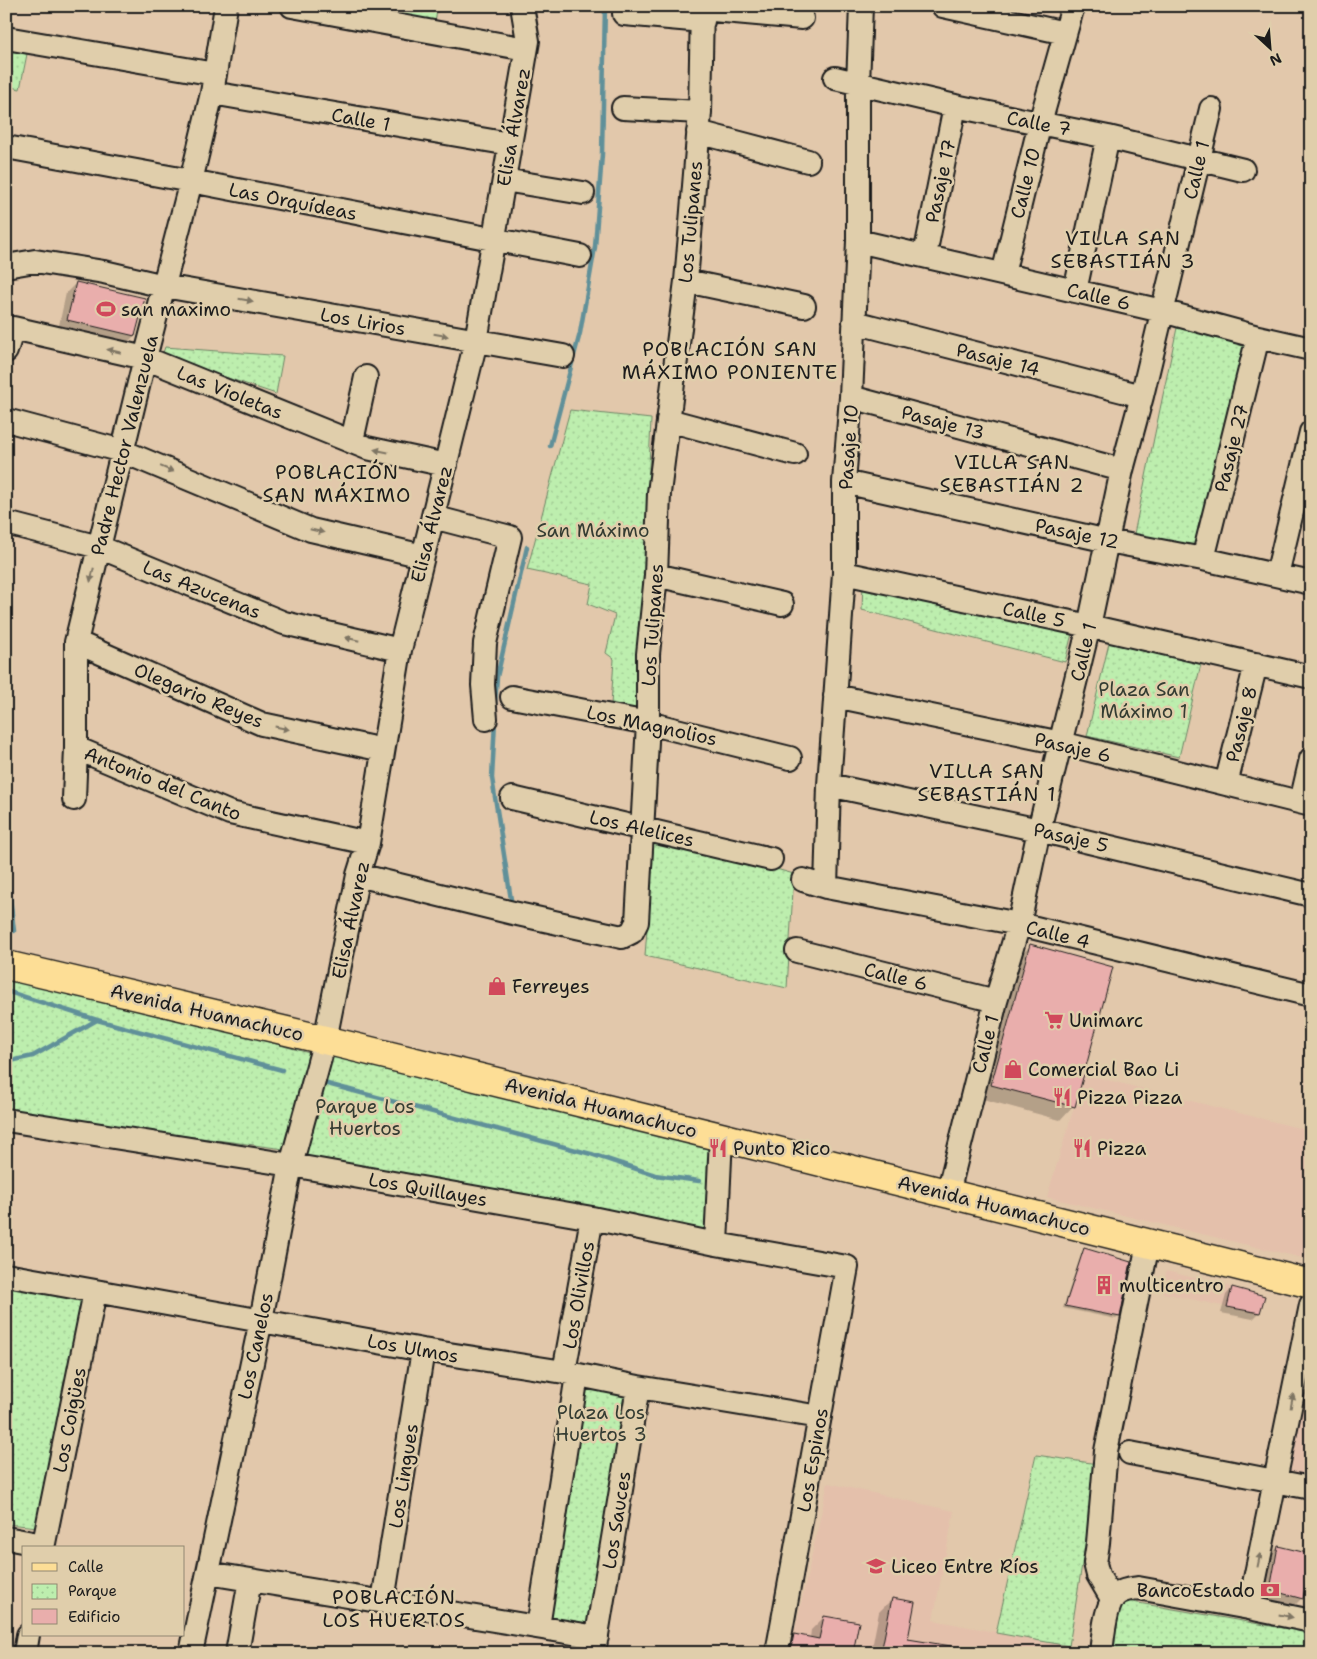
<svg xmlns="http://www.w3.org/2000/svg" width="1317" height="1659" font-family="'Shantell Sans',sans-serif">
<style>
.built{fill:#e4c0ab}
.park{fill:url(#park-dots);stroke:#6c8565}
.shadow{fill:#0003}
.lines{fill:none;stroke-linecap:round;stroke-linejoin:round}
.stream{stroke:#619099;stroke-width:4.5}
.building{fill:#e9aeac;stroke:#1c1c1c}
.minor-casing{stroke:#1c1c1c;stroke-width:26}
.major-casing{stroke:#1c1c1c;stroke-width:31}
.minor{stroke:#e0ceab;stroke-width:22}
.major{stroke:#fdde96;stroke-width:28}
.oneway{fill:#7e7564}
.labels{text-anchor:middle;stroke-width:5;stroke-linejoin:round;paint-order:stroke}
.street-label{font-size:19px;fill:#1c1c1c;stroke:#e0ceab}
.poi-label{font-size:19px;fill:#1c1c1c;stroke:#e0ceab;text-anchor:start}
.park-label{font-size:19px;fill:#343c32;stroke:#e0ceab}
.neighbourhood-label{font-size:20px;letter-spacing:1px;fill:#1c1c1c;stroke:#e0ceab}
</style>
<defs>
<pattern id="park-dots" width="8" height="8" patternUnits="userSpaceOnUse" patternTransform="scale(1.25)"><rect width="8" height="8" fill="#bdeeae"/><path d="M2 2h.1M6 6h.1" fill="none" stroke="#a2cc95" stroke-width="1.8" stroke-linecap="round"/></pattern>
</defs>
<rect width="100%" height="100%" fill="#e2c8ab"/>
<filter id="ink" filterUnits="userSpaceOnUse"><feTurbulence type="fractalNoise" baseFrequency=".02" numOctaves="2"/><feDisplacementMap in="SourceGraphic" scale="10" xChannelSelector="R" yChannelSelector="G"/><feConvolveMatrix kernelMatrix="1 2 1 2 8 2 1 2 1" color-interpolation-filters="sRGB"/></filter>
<g filter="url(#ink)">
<path class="built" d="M 1084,1074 L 1311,1131 L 1311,1260 L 1047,1197 Z
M 1166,1271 L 1232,1287 L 1227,1307 L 1163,1293 Z
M 1311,1330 L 1311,1483 L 1280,1478 Z
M 828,1483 L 954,1511 L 933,1620 L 1069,1646 L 1068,1653 L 790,1653 Z"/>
<path class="park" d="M 361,6 L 438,6 L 435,22 Z
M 6,50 L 27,54 L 20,89 L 6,86 Z
M 1178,323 L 1250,343 L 1199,550 L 1134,534 Z
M 165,347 L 283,356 L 276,394 L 162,356 Z
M 570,410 L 651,419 L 639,710 L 611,705 L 614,659 L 606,653 L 615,615 L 588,604 L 592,584 L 527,570 Z
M 863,582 L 1072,633 L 1065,662 L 862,610 Z
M 1109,643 L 1201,664 L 1179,757 L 1087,736 Z
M 654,835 L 794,874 L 787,988 L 645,956 Z
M 6,969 L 309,1053 L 284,1149 L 6,1112 Z
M 326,1054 L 718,1141 L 717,1232 L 297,1158 Z
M 6,1283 L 85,1298 L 39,1527 L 6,1524 Z
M 583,1384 L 630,1393 L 591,1628 L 547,1621 Z
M 1036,1455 L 1098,1464 L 1069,1646 L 996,1633 Z
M 1121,1600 L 1311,1633 L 1311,1653 L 1113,1653 Z"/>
<path class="shadow" d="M 76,283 L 134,336 L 124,346 L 58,330 L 66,293 Z
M 1030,946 L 1073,1106 L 1060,1120 L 979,1098 L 1017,959 Z
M 1084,1249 L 1119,1317 L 1116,1319 L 1063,1308 L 1082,1252 Z
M 1232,1288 L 1259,1313 L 1253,1319 L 1221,1313 L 1226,1295 Z
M 1278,1547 L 1302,1598 L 1292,1608 L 1261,1600 L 1268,1557 Z
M 892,1599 L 907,1640 L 979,1653 L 871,1653 L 879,1612 Z
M 824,1617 L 852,1650 L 866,1653 L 780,1653 L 781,1649 L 794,1636 L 810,1638 L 811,1630 Z"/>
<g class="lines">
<path class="stream" d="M 550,446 L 580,333 L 595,247 L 602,154 L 605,6
M 495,703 L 497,677 L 527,547
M 495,721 L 492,778 L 512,906
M 6,864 L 14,931 L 6,929
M 6,991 L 97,1020 L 282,1070
M 6,1062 L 33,1056 L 97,1020
M 320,1082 L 591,1154 L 655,1175 L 699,1181"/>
</g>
<path class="building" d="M 76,282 L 145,298 L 135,336 L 67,320 Z
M 1030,944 L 1113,967 L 1075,1107 L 991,1085 Z
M 1084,1248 L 1131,1262 L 1120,1317 L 1065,1306 Z
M 1232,1287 L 1265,1296 L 1260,1313 L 1227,1307 Z
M 1278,1546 L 1311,1554 L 1303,1599 L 1270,1590 Z
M 892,1598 L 915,1602 L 908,1639 L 951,1646 L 950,1653 L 881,1653 Z
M 824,1616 L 859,1622 L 853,1653 L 790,1653 L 794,1634 L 819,1639 Z"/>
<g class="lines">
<g class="minor-casing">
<path id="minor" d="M 292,6 L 526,49
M 943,6 L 1065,33
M 702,9 L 802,18
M 624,14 L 703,21
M 6,38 L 215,74
M 835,78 L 955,106 L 1108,137 L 1243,170
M 212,93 L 510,144
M 623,108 L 700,112
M 698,132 L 808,161
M 6,147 L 191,181 L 580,256
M 504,180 L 583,193
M 858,241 L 1162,311 L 1258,337 L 1311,349
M 925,255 L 955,106
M 6,266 L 35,261 L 104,272 L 164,286 L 563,356
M 1003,274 L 1040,123 L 1073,6
M 686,281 L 804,306
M 1075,291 L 1108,137
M 854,322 L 1142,396
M 6,351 L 13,328 L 145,358 L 367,448 L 446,465
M 851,397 L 1122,470
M 6,420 L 122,451 L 311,530 L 423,556
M 668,420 L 795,454
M 352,441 L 366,377
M 844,482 L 1108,541 L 1203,559 L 1311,583
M 433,517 L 510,537 L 485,643 L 483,685 L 486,719
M 6,523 L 99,547 L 284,623 L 400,650
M 1203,559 L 1258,337
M 844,573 L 1089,626 L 1311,677
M 656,575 L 782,604
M 1277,575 L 1311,432
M 76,642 L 262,724 L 383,750
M 835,696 L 1061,743 L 1311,805
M 512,697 L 648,723 L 790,758
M 76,748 L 230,813 L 368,843
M 1226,784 L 1256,664
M 829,785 L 1039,830 L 1311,895
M 512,798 L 771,859
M 74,799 L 76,748 L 76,642 L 145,358 L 191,181 L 212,93 L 226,6
M 1301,802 L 1311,759
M 358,875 L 513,913 L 622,937 L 632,932 L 637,922 L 648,723 L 648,654 L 656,575 L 659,493 L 686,281 L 691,223 L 700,112 L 702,6
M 803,880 L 826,887 L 1019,924 L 1311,995
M 826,887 L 829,785 L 844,573 L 844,482 L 851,397 L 858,241 L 858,84 L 861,6
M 797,951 L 996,1001
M 6,1120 L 291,1165 L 592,1218 L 716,1244 L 847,1267 L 777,1653
M 948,1193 L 996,1001 L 1019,924 L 1039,830 L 1089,626 L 1122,470 L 1142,396 L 1211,109
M 716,1244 L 721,1137
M 6,1275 L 423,1350 L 564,1372 L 638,1387 L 820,1417
M 564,1372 L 592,1218
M 1130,1453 L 1311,1488
M 6,1538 L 43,1545
M 43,1548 L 95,1292
M 208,1573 L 597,1637
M 1112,1599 L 1098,1575 L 1095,1563 L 1098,1543 L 1106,1451 L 1148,1244
M 383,1601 L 423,1350
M 1249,1608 L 1311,1305
M 538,1627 L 577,1375
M 25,1653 L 28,1635
M 191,1653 L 261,1320 L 291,1165 L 325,1040 L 358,875 L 368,843 L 400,650 L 476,341 L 528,41 L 522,6
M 237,1653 L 250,1580
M 594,1653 L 638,1387
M 1101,1653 C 1103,1637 1105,1601 1119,1593 C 1125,1589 1132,1589 1138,1588 L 1249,1608 L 1311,1621"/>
</g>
<g class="major-casing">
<path id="major" d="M 6,965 L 325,1040 L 721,1137 L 1311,1284"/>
</g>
<use href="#minor" class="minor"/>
<use href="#major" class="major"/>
</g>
<defs><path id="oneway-solid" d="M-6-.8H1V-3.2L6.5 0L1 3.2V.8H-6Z" transform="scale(1.25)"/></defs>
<g class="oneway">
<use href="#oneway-solid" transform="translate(246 300) rotate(10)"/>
<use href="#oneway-solid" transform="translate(441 335) rotate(10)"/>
<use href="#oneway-solid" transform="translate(114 351) rotate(-167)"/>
<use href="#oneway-solid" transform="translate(381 451) rotate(-168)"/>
<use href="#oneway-solid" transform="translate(167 469) rotate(23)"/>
<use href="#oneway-solid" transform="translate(317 531) rotate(14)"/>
<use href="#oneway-solid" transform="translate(92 575) rotate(104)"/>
<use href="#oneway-solid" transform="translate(352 639) rotate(-167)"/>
<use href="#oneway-solid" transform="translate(282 728) rotate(12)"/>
<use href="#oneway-solid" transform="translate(1292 1401) rotate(-79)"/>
<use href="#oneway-solid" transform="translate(1259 1560) rotate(-78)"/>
<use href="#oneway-solid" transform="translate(1286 1616) rotate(12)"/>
</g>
</g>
<defs>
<g id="stadium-bare" transform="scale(1.5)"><path d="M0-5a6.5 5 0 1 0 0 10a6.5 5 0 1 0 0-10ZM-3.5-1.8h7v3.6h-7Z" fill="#d1495b" stroke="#e0ceab" stroke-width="2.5" paint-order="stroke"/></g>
<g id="shop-bare" transform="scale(1.5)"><path d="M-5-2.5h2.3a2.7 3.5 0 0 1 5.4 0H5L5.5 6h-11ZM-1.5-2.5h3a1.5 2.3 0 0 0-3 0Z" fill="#d1495b" stroke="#e0ceab" stroke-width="2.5" paint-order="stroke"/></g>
<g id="supermarket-bare" transform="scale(1.5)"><path d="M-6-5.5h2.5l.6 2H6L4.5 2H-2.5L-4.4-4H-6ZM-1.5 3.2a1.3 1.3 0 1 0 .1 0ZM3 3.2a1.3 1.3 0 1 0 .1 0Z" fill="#d1495b" stroke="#e0ceab" stroke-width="2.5" paint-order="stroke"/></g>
<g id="restaurant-bare" transform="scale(1.5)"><path d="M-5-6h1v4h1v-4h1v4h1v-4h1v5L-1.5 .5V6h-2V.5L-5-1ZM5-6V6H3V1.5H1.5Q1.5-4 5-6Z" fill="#d1495b" stroke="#e0ceab" stroke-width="2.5" paint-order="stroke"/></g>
<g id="building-bare" transform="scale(1.5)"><path d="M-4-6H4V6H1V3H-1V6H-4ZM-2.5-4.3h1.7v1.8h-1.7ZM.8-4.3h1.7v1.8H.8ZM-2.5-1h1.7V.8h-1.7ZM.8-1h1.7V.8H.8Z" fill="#d1495b" stroke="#e0ceab" stroke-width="2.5" paint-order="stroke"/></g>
<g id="school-bare" transform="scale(1.5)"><path d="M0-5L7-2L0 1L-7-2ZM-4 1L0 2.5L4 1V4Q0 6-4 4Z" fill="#d1495b" stroke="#e0ceab" stroke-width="2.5" paint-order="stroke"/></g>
<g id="bank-bare" transform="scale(1.5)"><path d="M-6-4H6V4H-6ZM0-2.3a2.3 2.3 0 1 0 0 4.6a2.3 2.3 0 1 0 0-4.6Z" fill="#d1495b" stroke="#e0ceab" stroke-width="2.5" paint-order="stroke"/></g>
</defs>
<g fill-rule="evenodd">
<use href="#stadium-bare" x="106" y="309"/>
<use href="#shop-bare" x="497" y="986"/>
<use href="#supermarket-bare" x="1054" y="1020"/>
<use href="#shop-bare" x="1013" y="1069"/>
<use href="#restaurant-bare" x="1062" y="1097"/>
<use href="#restaurant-bare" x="718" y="1148"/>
<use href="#restaurant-bare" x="1082" y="1148"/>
<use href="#building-bare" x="1104" y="1285"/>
<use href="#school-bare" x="876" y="1566"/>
<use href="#bank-bare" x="1270" y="1590"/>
</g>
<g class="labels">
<g class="street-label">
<text transform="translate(361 119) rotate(10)" y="7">Calle 1</text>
<text transform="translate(1039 123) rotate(11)" y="7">Calle 7</text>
<text transform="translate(513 127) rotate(-80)" y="7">Elisa Álvarez</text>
<text transform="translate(1196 170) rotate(-77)" y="7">Calle 1</text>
<text transform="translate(940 181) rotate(-78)" y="7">Pasaje 17</text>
<text transform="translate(1025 183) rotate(-76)" y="7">Calle 10</text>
<text transform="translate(293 201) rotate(11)" y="7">Las Orquídeas</text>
<text transform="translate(690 222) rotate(-85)" y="7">Los Tulipanes</text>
<text transform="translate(1099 296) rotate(13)" y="7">Calle 6</text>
<text transform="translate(363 321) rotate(10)" y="7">Los Lirios</text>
<text transform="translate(998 359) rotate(14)" y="7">Pasaje 14</text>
<text transform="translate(230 392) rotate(22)" y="7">Las Violetas</text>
<text transform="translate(943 422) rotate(15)" y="7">Pasaje 13</text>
<text transform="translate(124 445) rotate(-76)" y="7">Padre Hector Valenzuela</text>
<text transform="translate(848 447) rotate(-86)" y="7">Pasaje 10</text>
<text transform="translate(1231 448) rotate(-76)" y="7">Pasaje 27</text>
<text transform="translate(431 524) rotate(-76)" y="7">Elisa Álvarez</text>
<text transform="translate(1077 533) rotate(12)" y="7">Pasaje 12</text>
<text transform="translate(202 589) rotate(22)" y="7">Las Azucenas</text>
<text transform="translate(1034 614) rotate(12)" y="7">Calle 5</text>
<text transform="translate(652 625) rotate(-86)" y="7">Los Tulipanes</text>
<text transform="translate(1083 652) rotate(-77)" y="7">Calle 1</text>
<text transform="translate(199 695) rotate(23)" y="7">Olegario Reyes</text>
<text transform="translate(1241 724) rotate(-76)" y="7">Pasaje 8</text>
<text transform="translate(652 725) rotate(12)" y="7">Los Magnolios</text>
<text transform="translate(1073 747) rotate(13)" y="7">Pasaje 6</text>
<text transform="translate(163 783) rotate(22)" y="7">Antonio del Canto</text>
<text transform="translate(642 828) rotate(13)" y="7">Los Alelices</text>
<text transform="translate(1071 837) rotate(13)" y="7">Pasaje 5</text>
<text transform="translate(350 920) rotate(-78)" y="7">Elisa Álvarez</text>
<text transform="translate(1058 934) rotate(14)" y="7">Calle 4</text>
<text transform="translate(896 976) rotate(14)" y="7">Calle 6</text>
<text transform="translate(207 1012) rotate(13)" y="7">Avenida Huamachuco</text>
<text transform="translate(985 1044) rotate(-76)" y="7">Calle 1</text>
<text transform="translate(601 1107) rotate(14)" y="7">Avenida Huamachuco</text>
<text transform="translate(428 1189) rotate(10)" y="7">Los Quillayes</text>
<text transform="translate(994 1205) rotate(14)" y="7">Avenida Huamachuco</text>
<text transform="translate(578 1295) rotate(-80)" y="7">Los Olivillos</text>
<text transform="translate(255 1346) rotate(-78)" y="7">Los Canelos</text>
<text transform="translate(413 1348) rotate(10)" y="7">Los Ulmos</text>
<text transform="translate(69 1420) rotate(-79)" y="7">Los Coigües</text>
<text transform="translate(812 1460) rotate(-80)" y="7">Los Espinos</text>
<text transform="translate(403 1476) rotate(-81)" y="7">Los Lingues</text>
<text transform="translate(616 1520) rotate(-81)" y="7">Los Sauces</text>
</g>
<g class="poi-label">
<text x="121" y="316">san maximo</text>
<text x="512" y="993">Ferreyes</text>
<text x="1069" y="1027">Unimarc</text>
<text x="1028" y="1076">Comercial Bao Li</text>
<text x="1077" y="1104">Pizza Pizza</text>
<text x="733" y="1155">Punto Rico</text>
<text x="1097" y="1155">Pizza</text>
<text x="1119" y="1292">multicentro</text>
<text x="891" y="1573">Liceo Entre Ríos</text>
<text x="1255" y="1597" text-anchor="end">BancoEstado</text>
</g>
<g class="park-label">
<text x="593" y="537">San Máximo</text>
<text x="1144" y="696">Plaza San<tspan x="1144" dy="22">Máximo 1</tspan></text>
<text x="365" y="1113">Parque Los<tspan x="365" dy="22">Huertos</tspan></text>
<text x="601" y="1419">Plaza Los<tspan x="601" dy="22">Huertos 3</tspan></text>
</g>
<g class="neighbourhood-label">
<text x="1123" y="245">VILLA SAN<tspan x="1123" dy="23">SEBASTIÁN 3</tspan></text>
<text x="730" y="356">POBLACIÓN SAN<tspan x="730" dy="23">MÁXIMO PONIENTE</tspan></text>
<text x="1012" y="469">VILLA SAN<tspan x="1012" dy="23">SEBASTIÁN 2</tspan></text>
<text x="337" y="479">POBLACIÓN<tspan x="337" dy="23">SAN MÁXIMO</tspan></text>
<text x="987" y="778">VILLA SAN<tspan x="987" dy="23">SEBASTIÁN 1</tspan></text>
<text x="394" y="1604">POBLACIÓN<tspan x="394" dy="23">LOS HUERTOS</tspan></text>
</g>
</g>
<rect width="1317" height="1659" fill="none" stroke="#e0ceab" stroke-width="25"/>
<rect x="12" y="12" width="1292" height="1634" fill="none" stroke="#1c1c1c" stroke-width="2" filter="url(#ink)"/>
<rect x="22" y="1546" width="162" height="90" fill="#e0ceab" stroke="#928772"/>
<rect x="32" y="1563" width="25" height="8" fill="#fdde96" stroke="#928772"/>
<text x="68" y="1572" font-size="15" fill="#1c1c1c">Calle</text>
<rect x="32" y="1584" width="25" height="15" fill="url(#park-dots)" stroke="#928772"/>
<text x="68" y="1596" font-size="15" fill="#1c1c1c">Parque</text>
<rect x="32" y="1609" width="25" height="15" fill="#e9aeac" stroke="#928772"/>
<text x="68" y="1622" font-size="15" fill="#1c1c1c">Edificio</text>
<g transform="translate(1270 48) rotate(154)" stroke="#e0ceab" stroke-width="4" paint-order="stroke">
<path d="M0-4L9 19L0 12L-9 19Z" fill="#1c1c1c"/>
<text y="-8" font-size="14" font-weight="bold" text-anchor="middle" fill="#1c1c1c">N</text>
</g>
</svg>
